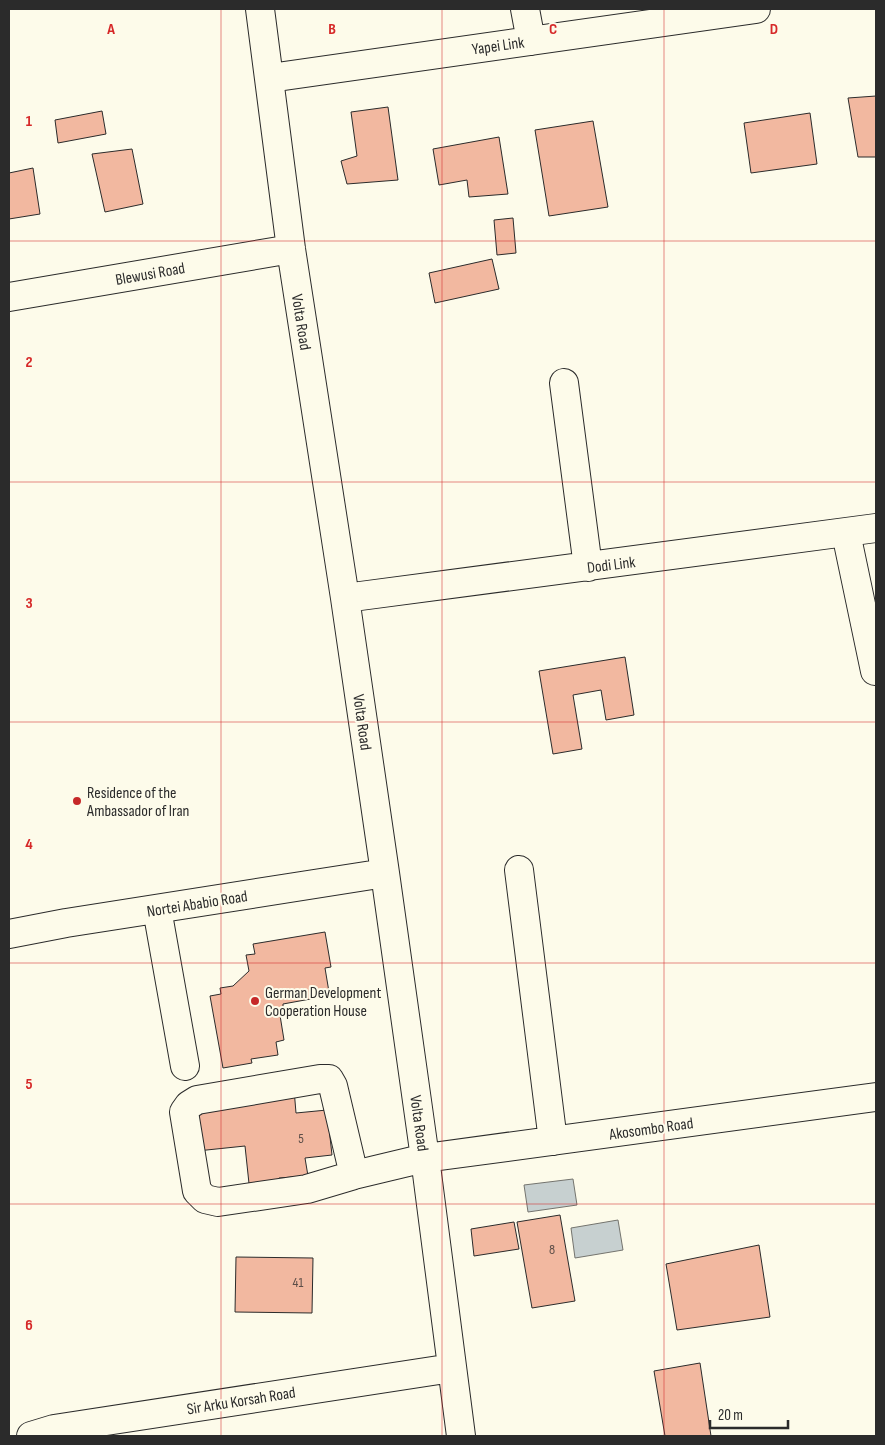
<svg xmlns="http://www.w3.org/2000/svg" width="885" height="1445" font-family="'Sofia Sans Condensed',sans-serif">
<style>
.water{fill:#c7d0d0;stroke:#74746e}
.building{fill:#f2b8a0;stroke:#2b2b2b}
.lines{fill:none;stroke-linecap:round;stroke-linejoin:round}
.minor-casing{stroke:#2b2b2b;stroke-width:30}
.minor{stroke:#fdfbea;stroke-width:28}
.grid{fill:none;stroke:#d62828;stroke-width:1;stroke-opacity:0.55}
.poi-dot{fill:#c62828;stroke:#fdfbea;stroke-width:2}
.labels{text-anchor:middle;stroke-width:4;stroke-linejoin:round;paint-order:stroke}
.number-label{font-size:14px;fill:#5d4e48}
.street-label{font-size:16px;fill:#2b2b2b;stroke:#fdfbea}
.poi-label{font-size:16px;fill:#2b2b2b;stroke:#fdfbea;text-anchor:start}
.grid-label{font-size:16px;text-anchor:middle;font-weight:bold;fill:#d62828;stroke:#fdfbea;stroke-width:4;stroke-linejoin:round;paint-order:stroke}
</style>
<rect width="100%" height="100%" fill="#fdfbea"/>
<path class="water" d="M 573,1179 L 577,1205 L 528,1212 L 524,1185 Z
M 618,1220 L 623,1250 L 575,1258 L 571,1228 Z"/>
<path class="building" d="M 876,96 L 876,157 L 858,157 L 848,98 Z
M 388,107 L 398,180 L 347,184 L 341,161 L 357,156 L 351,112 Z
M 102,111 L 106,134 L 58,143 L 55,120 Z
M 810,113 L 817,164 L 751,173 L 744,123 Z
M 593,121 L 608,207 L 549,216 L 535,130 Z
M 499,137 L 508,194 L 469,197 L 467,180 L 439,185 L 433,149 Z
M 132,149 L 143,204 L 105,212 L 92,154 Z
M 33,168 L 40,214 L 9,219 L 9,173 Z
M 513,218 L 516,253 L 497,255 L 494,220 Z
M 492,259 L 499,289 L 435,303 L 429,273 Z
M 625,657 L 634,715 L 606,720 L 601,690 L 573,695 L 582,749 L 553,754 L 539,671 Z
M 325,932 L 331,967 L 325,968 L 329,992 L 315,994 L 316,998 L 283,1004 L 283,1008 L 279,1009 L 284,1040 L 276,1042 L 278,1055 L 251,1059 L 252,1063 L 223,1068 L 210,996 L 221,994 L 220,988 L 233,986 L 249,971 L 246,955 L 255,954 L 253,944 Z
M 294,1089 L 296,1113 L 327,1110 L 332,1155 L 305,1158 L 308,1176 L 279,1178 L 280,1190 L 250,1193 L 245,1146 L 197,1151 L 193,1111 L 260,1103 L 259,1093 Z
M 560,1215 L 575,1301 L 532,1308 L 517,1222 Z
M 514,1222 L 519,1249 L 474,1256 L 471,1229 Z
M 759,1245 L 770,1317 L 677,1330 L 666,1264 Z
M 236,1257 L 313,1258 L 312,1313 L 235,1312 Z
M 700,1363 L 711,1436 L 665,1436 L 654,1371 Z"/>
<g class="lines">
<g class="minor-casing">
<path id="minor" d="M 260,9 L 291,249 L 345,598 L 385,873 L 425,1158 L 461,1436
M 525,9 L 531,41
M 270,78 L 756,9
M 9,297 L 291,249
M 564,383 L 588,567
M 846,533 L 875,671
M 345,598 L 876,528
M 519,870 L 553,1141
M 157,909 L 185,1066
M 9,934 L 66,923 L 385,873
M 354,1175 L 333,1086 L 329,1079 L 320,1079 L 197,1100 L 189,1105 L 184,1112 L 197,1191 L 205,1199 L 218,1202 L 307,1189 L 354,1175 L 425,1158 L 876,1097
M 31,1436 L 54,1429 L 452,1368"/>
</g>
<use href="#minor" class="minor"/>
</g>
<path class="grid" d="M 221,9 L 221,1436M 442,9 L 442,1436M 664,9 L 664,1436M 9,241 L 876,241M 9,482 L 876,482M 9,722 L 876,722M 9,963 L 876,963M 9,1204 L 876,1204"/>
<g class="poi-dot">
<circle cx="77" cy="801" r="5"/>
<circle cx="255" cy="1001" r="5"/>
</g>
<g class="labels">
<g class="number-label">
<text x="301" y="1143">5</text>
<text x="552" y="1254">8</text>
<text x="298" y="1287">41</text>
</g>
<g class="street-label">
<text transform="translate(498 45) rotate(-8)" y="6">Yapei Link</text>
<text transform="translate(150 273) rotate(-10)" y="6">Blewusi Road</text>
<text transform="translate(302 322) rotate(81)" y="6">Volta Road</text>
<text transform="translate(611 564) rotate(-7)" y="6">Dodi Link</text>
<text transform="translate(363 722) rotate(82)" y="6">Volta Road</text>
<text transform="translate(197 903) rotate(-9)" y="6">Nortei Ababio Road</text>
<text transform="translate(420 1123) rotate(82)" y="6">Volta Road</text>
<text transform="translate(651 1128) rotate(-8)" y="6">Akosombo Road</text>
<text transform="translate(241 1400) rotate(-9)" y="6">Sir Arku Korsah Road</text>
</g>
<g class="poi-label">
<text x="87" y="798">Residence of the<tspan x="87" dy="18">Ambassador of Iran</tspan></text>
<text x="265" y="998">German Development<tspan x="265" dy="18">Cooperation House</tspan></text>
</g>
</g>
<g class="grid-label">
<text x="111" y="34">A</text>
<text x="332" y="34">B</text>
<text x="553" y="34">C</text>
<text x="774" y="34">D</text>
<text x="29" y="126">1</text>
<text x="29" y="367">2</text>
<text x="29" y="608">3</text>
<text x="29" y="849">4</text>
<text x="29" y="1089">5</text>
<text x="29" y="1330">6</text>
</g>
<rect width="885" height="1445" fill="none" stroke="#2b2b2b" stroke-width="20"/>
<path d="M710 1420v8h78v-8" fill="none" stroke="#2b2b2b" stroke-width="2.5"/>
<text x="718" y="1420" font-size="15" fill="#2b2b2b" stroke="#fdfbea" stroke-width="4" paint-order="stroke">20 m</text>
</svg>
